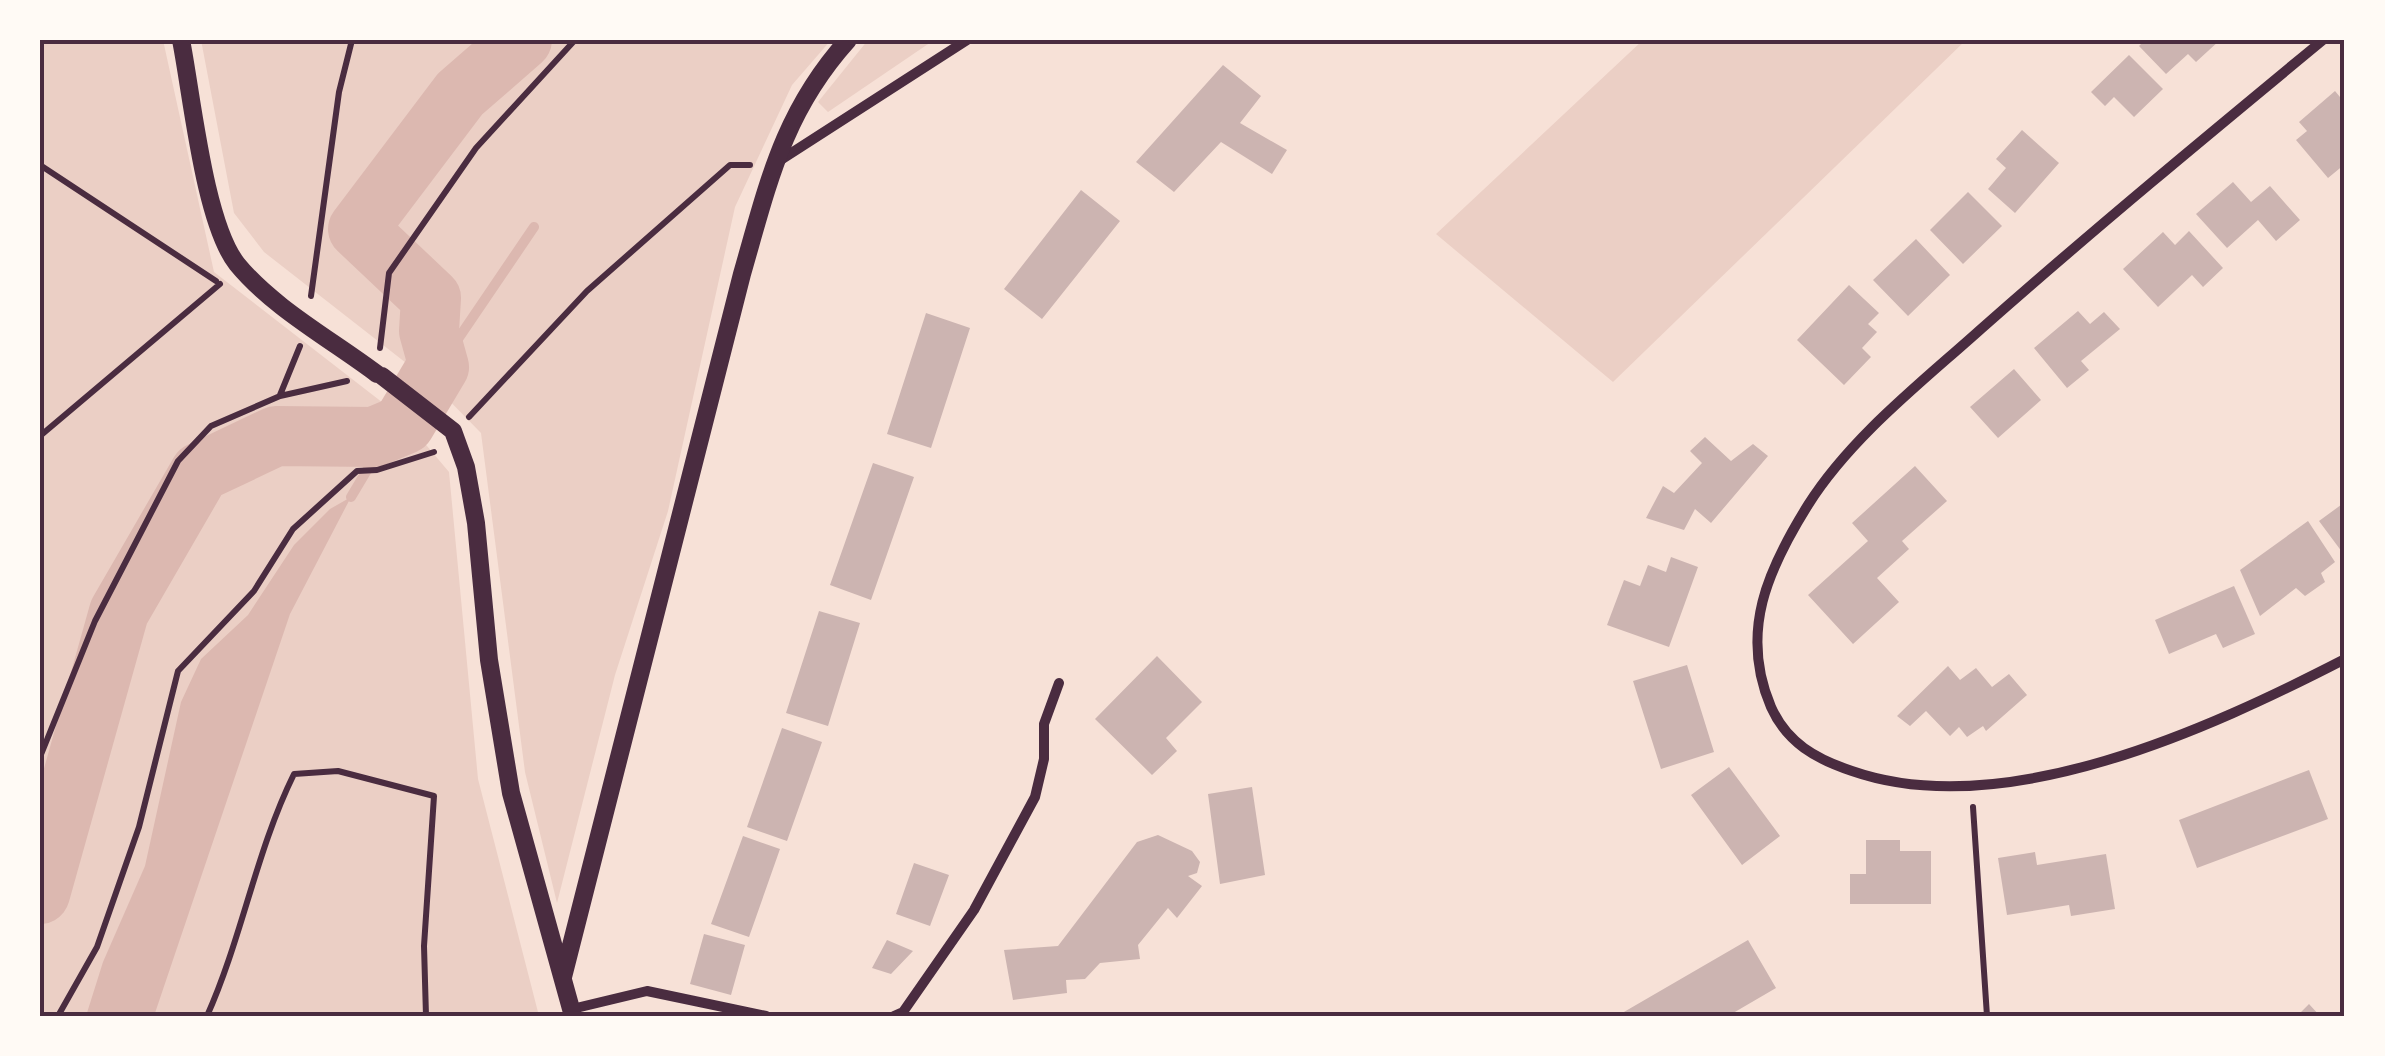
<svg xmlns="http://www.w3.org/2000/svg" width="2385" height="1056" font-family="'Source Sans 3',sans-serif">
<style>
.green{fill:#ebcfc5}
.water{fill:#dcb8b0}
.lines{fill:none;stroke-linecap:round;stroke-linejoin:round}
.stream{stroke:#dcb8b0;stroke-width:10}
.river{stroke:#dcb8b0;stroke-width:60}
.building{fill:#ccb4b1}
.path{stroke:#4a2c40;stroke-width:6}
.minor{stroke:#4a2c40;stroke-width:10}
.tertiary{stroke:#4a2c40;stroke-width:18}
.neatline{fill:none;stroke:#4a2c40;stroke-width:4}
</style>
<rect width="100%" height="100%" fill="#f7e1d7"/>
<path class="green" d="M 40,40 L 163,40 L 214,272 L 405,420 L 449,472 L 478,779 L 539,1016 L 40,1016 Z
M 201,40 L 831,40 L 792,85 L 735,207 L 668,511 L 615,675 L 557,903 L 525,772 L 481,433 L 433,384 L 264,252 L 234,213 Z
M 868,40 L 934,40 L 828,112 L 818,102 Z
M 1643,40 L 1966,40 L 1613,382 L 1436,234 Z"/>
<path class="water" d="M 351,497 L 290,614 L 154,1016 L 86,1016 L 103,962 L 145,866 L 181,702 L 201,659 L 248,615 L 294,545 L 330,509 Z"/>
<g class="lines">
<path class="stream" d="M 439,367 L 534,227
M 329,436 L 380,413 L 429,331
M 351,497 L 391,430"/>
<path class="river" d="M 40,894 L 119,612 L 200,472 L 276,436 L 374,437 L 405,424 L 439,367 L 429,331 L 431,298 L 358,229 L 460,94 L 522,40"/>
</g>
<path class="building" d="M 2145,40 L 2220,40 L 2196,62 L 2188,54 L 2166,74 L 2139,46 Z
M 2129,55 L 2163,89 L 2134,117 L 2114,97 L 2105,106 L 2091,92 Z
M 1223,65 L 1261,96 L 1240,123 L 1287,150 L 1272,174 L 1221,142 L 1174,192 L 1136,162 Z
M 2335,91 L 2345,103 L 2345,164 L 2328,178 L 2296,140 L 2307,131 L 2299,122 Z
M 2022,130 L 2059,163 L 2015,213 L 1988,189 L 2006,168 L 1996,159 Z
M 2233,182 L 2251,202 L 2270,186 L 2300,220 L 2276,241 L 2258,220 L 2227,248 L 2196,214 Z
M 1081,190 L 1120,221 L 1042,319 L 1004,289 Z
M 1968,192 L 2002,226 L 1963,264 L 1930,230 Z
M 2189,231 L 2223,268 L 2203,287 L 2192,275 L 2158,307 L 2123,269 L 2163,232 L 2175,245 Z
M 1916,239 L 1950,275 L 1908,316 L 1873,280 Z
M 1849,285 L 1879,313 L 1868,324 L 1877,332 L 1862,348 L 1871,357 L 1844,385 L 1797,340 Z
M 2078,311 L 2090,324 L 2104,312 L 2120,329 L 2081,361 L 2089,370 L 2067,388 L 2034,348 Z
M 926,313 L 970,328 L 931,448 L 887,434 Z
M 2014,369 L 2041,400 L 1998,438 L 1970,407 Z
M 1705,437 L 1731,461 L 1753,444 L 1768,456 L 1711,523 L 1695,509 L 1684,530 L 1646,518 L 1663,486 L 1674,493 L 1702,463 L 1690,451 Z
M 873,463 L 914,477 L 871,600 L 830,585 Z
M 1915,466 L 1947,501 L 1902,541 L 1909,549 L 1877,578 L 1899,602 L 1853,644 L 1808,595 L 1868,541 L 1852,523 Z
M 2345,502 L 2345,556 L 2319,521 Z
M 2308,521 L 2335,562 L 2321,573 L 2325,582 L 2305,596 L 2296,588 L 2260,616 L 2240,570 Z
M 1671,557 L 1698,567 L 1669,647 L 1607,625 L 1624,580 L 1640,586 L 1648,565 L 1666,572 Z
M 2234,586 L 2255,634 L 2223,648 L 2216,634 L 2169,654 L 2155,620 Z
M 819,611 L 860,623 L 828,726 L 786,713 Z
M 1157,656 L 1202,702 L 1166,738 L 1177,751 L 1152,775 L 1095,719 Z
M 1687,665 L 1714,752 L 1661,769 L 1633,681 Z
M 1948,666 L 1960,680 L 1976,668 L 1992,687 L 2009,674 L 2027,695 L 1986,731 L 1983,726 L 1967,737 L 1959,727 L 1950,736 L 1926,711 L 1910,726 L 1897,716 Z
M 782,728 L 822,742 L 787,841 L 747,827 Z
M 1729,767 L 1780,836 L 1742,865 L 1691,795 Z
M 2309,770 L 2328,819 L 2197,868 L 2179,820 Z
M 1252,787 L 1265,875 L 1220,884 L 1208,794 Z
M 1158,835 L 1192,851 L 1200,862 L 1197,873 L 1188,876 L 1202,886 L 1177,918 L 1168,908 L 1138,945 L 1140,959 L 1100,963 L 1085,979 L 1066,980 L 1067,993 L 1013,1000 L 1004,950 L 1058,946 L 1137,842 Z
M 743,836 L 780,849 L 749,937 L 711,924 Z
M 1866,840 L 1900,840 L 1900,851 L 1931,851 L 1931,904 L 1850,904 L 1850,874 L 1866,874 Z
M 2035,852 L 2037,865 L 2106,854 L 2115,909 L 2071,916 L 2069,905 L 2007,915 L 1998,858 Z
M 914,863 L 949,875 L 930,926 L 896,914 Z
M 704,934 L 745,945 L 731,995 L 690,984 Z
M 887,940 L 913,951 L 891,974 L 872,968 Z
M 1748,940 L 1776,988 L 1728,1016 L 1617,1016 Z
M 2309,1004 L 2320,1016 L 2297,1016 Z"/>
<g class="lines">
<path class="path" d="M 40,165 L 216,281
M 311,296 L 339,92 L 352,40
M 380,348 L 389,273 L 476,148 L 575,40
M 280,395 L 300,346
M 469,417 L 587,291 L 730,165 L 750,165
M 40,436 L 220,284
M 40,757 L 95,621 L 178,461 L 211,426 L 280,396 L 347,381
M 1973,807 L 1987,1016
M 58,1016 L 97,947 L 139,827 L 178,671 L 254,591 L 293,529 L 357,471 L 377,470 L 434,452
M 207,1016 C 242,938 256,851 294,774 L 338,771 L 434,796 L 424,946 L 426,1016"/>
<path class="minor" d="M 2323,40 C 2208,135 2093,230 1981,329 C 1922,382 1851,437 1808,505 C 1768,569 1739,632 1771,707 C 1787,743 1816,759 1852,771 C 2004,824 2211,728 2345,659
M 779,161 L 967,40
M 572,1009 L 647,991 L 766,1016
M 894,1016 L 903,1012 L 974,910 L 1035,797 L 1044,759 L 1044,724 L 1059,683"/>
<path class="tertiary" d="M 181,40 C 192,95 204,222 237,264 C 273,308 332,340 377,374
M 382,376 L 453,431 L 466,467 L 476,523 L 489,660 L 511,793 L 573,1016
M 563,977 L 742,274 C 768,184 783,112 848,40"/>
</g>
<rect width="2385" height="1056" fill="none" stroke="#fffaf5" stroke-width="85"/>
<rect x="42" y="42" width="2300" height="972" class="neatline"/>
</svg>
